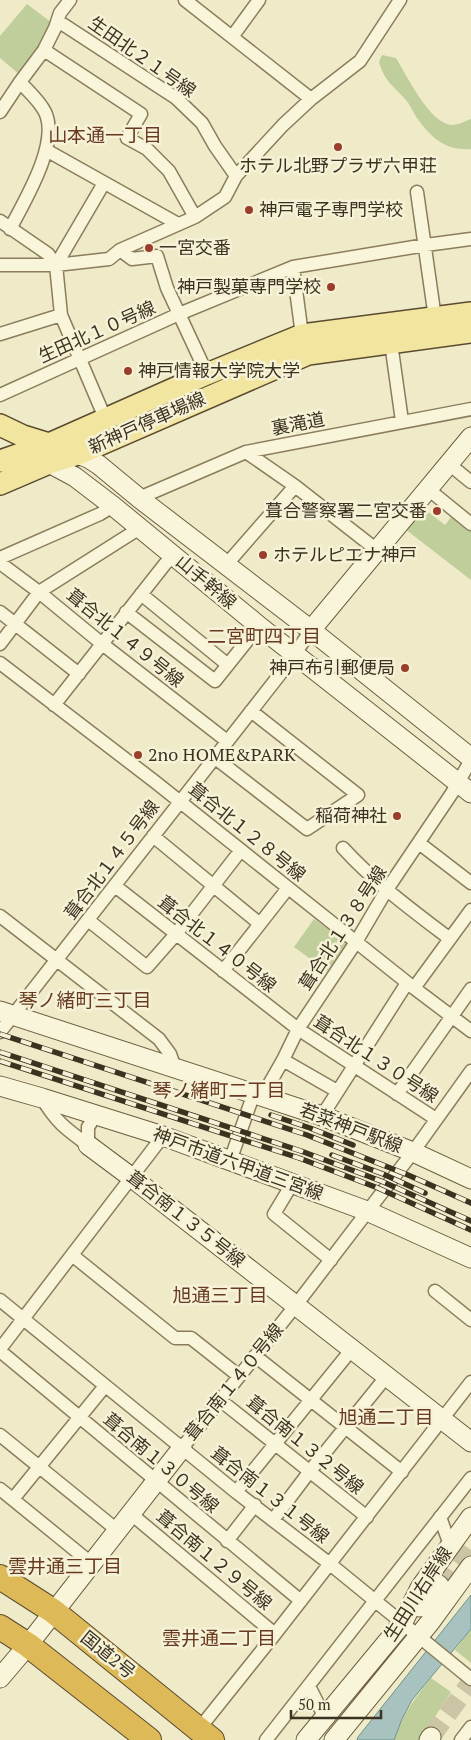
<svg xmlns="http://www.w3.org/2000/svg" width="471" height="1740" font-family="'PT Serif','Noto Sans JP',serif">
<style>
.green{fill:#bfce9a}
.water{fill:#a8c3bf;stroke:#6e928f}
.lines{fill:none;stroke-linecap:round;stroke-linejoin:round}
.secondary-tunnel{stroke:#cbc5a6;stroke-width:19;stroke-dasharray:19 9;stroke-linecap:butt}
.street-casing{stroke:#8b7d5c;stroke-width:15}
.secondary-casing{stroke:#6d5e3f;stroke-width:21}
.primary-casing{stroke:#594a30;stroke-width:24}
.highway-casing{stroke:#594a30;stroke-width:26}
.street{stroke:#f9f5db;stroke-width:12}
.secondary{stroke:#f9f5db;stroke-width:19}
.primary{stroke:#f2e59f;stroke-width:21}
.highway{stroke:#deb958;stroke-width:24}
.rail-casing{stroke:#3b3220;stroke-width:5.5}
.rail{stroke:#f6f2d7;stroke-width:4;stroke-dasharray:11;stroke-linecap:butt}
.poi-dot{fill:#9b3d2b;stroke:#f6f2d7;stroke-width:2}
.labels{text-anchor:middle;stroke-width:5;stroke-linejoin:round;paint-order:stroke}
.street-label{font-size:18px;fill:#3b3220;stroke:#f6f2d7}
.poi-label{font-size:18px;fill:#3b3220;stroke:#f6f2d7;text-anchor:start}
.neighbourhood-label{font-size:19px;fill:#683a1f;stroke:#f6f2d7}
</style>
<rect width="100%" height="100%" fill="#efeac7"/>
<path class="green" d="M 27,4 L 52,23 L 42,45 L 19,74 L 0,58 L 0,36 Z
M 382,55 L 396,58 C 407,76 430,124 452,125 C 458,125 466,121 471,119 L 471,149 C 446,151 431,138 417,118 C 413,112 410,104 405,99 C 392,84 385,82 379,62 Z
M 423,508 L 445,525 L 454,513 L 471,527 L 471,580 L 405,529 Z
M 314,919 L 347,943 L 327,971 L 294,947 Z
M 471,1629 L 471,1663 L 455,1650 Z
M 431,1678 L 451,1692 L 420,1740 L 394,1740 C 403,1714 414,1699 431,1678 Z"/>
<path class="water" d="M 471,1595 L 471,1629 L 412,1700 L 402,1719 L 394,1740 L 357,1740 L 358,1737 Z"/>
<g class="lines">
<path class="secondary-tunnel" d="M 439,1585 L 471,1539
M 431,1737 L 471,1682"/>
<g class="street-casing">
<path id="street" d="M 185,0 L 311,99
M 58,21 L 176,98 L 202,123 L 215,146 L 236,176
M 232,37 L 259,0
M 44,50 L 141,114 L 127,138 L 147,149 L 169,171 L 195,217
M 0,112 L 20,82 L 44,50 L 55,28 L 60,13 L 70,0
M 46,150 L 178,224
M 417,192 L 435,318
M 0,221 L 48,254 L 56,265 L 61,315 L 105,418
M 10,229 C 25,200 60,143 45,112 C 39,100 28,91 20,82
M 120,250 L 132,259 L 157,256 L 167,288 L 207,374
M 0,265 L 56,265 L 109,259 L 120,250 L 195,217 L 225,197 L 236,176 L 283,125 L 311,99 L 360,61 L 400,0
M 56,265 L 104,183
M 293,267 L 302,335
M 0,334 L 61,315
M 391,343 L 402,421
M 0,395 L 179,314 L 293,267 L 426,245 L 471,239
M 246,452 L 295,486 L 377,550
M 449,464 L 471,482
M 428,489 L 471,524
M 139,498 L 246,452 L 471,409
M 0,558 L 100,514 L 113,506
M 0,563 L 39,592 L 101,643 L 227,741
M 226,565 L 295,486
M 141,594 L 228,665
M 0,612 L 79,674
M 126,612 L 215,681 L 259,626
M 0,644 L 39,592 L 140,528
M 0,663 L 154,781 L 414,988 L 471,1031
M 54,705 L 165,564 L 174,555
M 214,757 L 307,829 L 358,795 L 251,711
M 153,836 L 260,924
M 419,843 L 471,883
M 343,848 C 375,883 412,910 450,939
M 115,886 L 298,1029 L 436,1119
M 0,916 L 159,1039 L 170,1054 L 175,1068
M 88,920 L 147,967 L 176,934 L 241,850
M 223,971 L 288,888
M 414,988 L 471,910
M 0,1032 L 288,664 L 311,630
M 283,1060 L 337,1091
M 397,1094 L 471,989
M 263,1095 L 283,1060 L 298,1029 L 356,942 L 386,891 L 452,793 L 471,760
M 42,1098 C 56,1122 66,1129 88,1145
M 322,1116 L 407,983
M 88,1145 L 88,1127 L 96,1115
M 230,1161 L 254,1093
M 292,1184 L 274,1214 L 331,1260
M 72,1255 L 175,1338 L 191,1338 L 239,1376
M 435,1291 L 471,1320
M 0,1300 L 236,1492 L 330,1564 L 471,1679
M 0,1349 L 163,1136
M 0,1351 L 301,1601
M 255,1356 L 402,1472
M 220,1400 L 367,1517
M 0,1435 L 117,1530
M 182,1448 L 296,1305 L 413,1152 L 471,1071
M 0,1489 L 91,1563
M 236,1492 L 352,1349
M 13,1499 L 105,1386
M 130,1513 L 275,1634
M 440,1517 L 450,1545
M 273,1520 L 310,1471 L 386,1377
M 227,1541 L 255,1505
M 309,1686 L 325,1718
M 199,1729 L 275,1634 L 471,1382
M 266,1740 L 471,1478
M 461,1740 L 471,1727"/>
</g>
<g class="secondary-casing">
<path id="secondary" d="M 67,450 L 88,458 L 99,465 L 139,498 L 311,630 L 471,758
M 49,463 L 75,477 L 113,506 L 259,626 L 471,793
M 311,630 L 471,437
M 0,1011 L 322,1116 L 413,1152 L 471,1179
M 0,1086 L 42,1098 L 163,1136 L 367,1211 L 471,1258
M 88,1145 L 131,1177 L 471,1442
M 419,1607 L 439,1585
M 0,1678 L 28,1645 L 182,1448
M 306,1740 L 402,1624 L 420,1588 L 471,1517
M 334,1740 L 431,1621 L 471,1566
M 429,1740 L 431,1737"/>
</g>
<g class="primary-casing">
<path id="primary" d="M 0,425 L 23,436 L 49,444
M 0,461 L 49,444 L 207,374 L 302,335 L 471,313
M 0,484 L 49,463 L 78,454 L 308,354 L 471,332"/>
</g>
<g class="highway-casing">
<path id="highway" d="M 0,1577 L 53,1611 L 212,1740
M 0,1627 L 28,1645 L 149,1740"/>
</g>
<use href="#street" class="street"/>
<use href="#secondary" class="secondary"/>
<use href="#primary" class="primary"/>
<use href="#highway" class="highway"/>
<g class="rail-casing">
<path id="rail" d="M 0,1034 L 307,1135 L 408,1175 L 471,1203
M 0,1052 L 301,1151 L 381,1181 L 471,1221
M 0,1061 L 299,1158 L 378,1188 L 471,1230
M 271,1115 L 310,1128 L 353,1145
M 332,1155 L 383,1174 L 425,1193"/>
</g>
<use href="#rail" class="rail"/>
</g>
<g class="poi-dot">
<circle cx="338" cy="147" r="5"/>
<circle cx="249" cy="210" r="5"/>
<circle cx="149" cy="248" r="5"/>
<circle cx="331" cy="287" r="5"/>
<circle cx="128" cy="371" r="5"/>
<circle cx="437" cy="511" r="5"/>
<circle cx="263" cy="555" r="5"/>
<circle cx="405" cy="668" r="5"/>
<circle cx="138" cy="755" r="5"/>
<circle cx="397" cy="816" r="5"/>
</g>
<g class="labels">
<g class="street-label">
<text transform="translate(142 57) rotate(35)" y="6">生田北２１号線</text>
<text transform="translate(97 332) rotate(-24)" y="6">生田北１０号線</text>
<text transform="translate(147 423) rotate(-24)" y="6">新神戸停車場線</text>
<text transform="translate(298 424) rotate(-11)" y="6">裏滝道</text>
<text transform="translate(206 582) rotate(40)" y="6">山手幹線</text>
<text transform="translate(125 638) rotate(39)" y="6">葺合北１４９号線</text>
<text transform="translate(247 832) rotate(39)" y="6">葺合北１２８号線</text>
<text transform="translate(112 860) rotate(-53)" y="6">葺合北１４５号線</text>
<text transform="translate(343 928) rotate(-57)" y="6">葺合北１３８号線</text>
<text transform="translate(217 944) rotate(38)" y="6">葺合北１４０号線</text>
<text transform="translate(376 1059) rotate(33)" y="6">葺合北１３０号線</text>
<text transform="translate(351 1128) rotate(21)" y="6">若菜神戸駅線</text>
<text transform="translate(238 1164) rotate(20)" y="6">神戸市道六甲道三宮線</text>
<text transform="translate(186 1219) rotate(38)" y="6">葺合南１３５号線</text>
<text transform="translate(234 1382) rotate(-51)" y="6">葺合南１４０号線</text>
<text transform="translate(305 1445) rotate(39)" y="6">葺合南１３２号線</text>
<text transform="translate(161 1463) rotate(40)" y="6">葺合南１３０号線</text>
<text transform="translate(270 1495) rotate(38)" y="6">葺合南１３１号線</text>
<text transform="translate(214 1560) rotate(40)" y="6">葺合南１２９号線</text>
<text transform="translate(418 1594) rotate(-57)" y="6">生田川右岸線</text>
<text transform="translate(108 1655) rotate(39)" y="6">国道2号</text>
</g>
<g class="poi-label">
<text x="338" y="172" text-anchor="middle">ホテル北野プラザ六甲荘</text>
<text x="259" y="216">神戸電子専門学校</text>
<text x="159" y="254">一宮交番</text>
<text x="321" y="293" text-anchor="end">神戸製菓専門学校</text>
<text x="138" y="377">神戸情報大学院大学</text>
<text x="427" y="517" text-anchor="end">葺合警察署二宮交番</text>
<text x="273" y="561">ホテルピエナ神戸</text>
<text x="395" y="674" text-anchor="end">神戸布引郵便局</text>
<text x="148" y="761">2no HOME&amp;PARK</text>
<text x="387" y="822" text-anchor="end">稲荷神社</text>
</g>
<g class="neighbourhood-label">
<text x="105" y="142">山本通一丁目</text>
<text x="264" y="643">二宮町四丁目</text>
<text x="85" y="1007">琴ノ緒町三丁目</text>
<text x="219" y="1097">琴ノ緒町二丁目</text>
<text x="220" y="1302">旭通三丁目</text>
<text x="386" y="1424">旭通二丁目</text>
<text x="65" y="1573">雲井通三丁目</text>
<text x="219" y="1645">雲井通二丁目</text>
</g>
</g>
<path d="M291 1710v8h90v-8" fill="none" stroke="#3b3220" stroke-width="2.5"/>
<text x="298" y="1710" font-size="15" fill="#3b3220" stroke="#f6f2d7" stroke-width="4" paint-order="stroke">50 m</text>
</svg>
